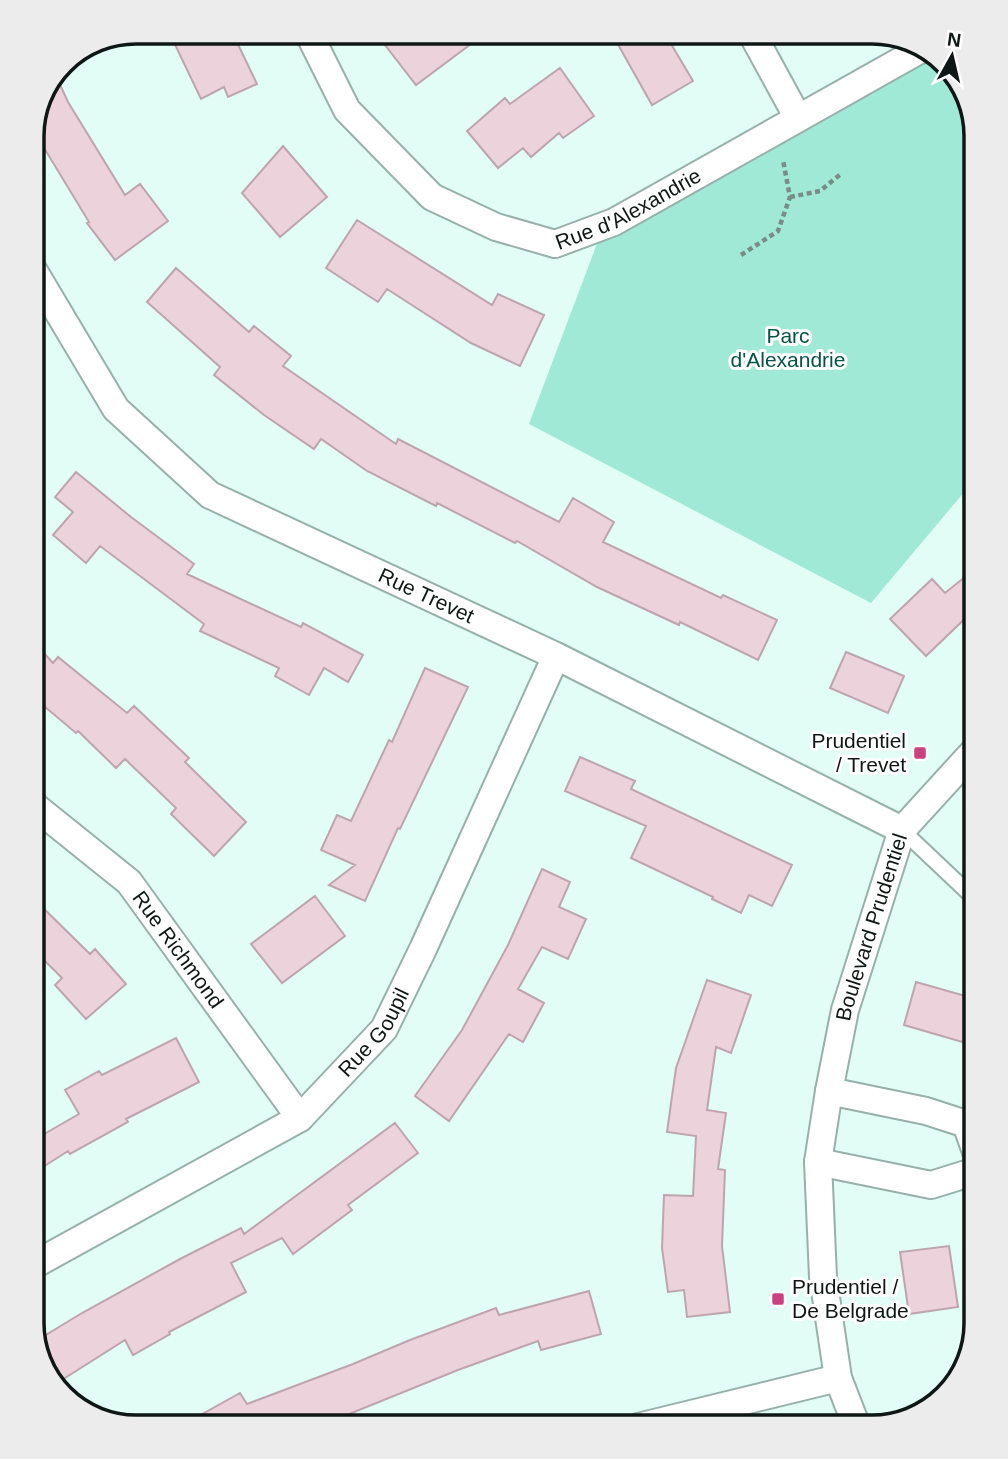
<svg xmlns="http://www.w3.org/2000/svg" width="1008" height="1459" font-family="Arial,sans-serif">
<style>
.green{fill:#a1e9d7}
.building{fill:#ecd2da;stroke:#bea5ad;stroke-width:2}
.lines{fill:none;stroke-linecap:round;stroke-linejoin:round}
.service-casing{stroke:#97b1aa;stroke-width:18}
.minor-casing{stroke:#97b1aa;stroke-width:30}
.path{stroke:#798c86;stroke-width:4.5;stroke-dasharray:5 3.5;stroke-linecap:butt}
.service{stroke:#fff;stroke-width:14}
.minor{stroke:#fff;stroke-width:26}
.poi-dot{fill:#c9417f;stroke:#fff;stroke-width:2.5}
.labels{text-anchor:middle;stroke-width:6;stroke-linejoin:round;paint-order:stroke}
.street-label{font-size:21px;fill:#0e1715;stroke:#fff}
.park-label{font-size:21px;fill:#045447;stroke:#fff}
.poi-label{font-size:21px;fill:#0e1715;stroke:#fff;text-anchor:end}
.rim{fill:none;stroke:#0e1715;stroke-width:3.5}
</style>
<rect width="100%" height="100%" fill="#e1fdf5"/>
<path class="green" d="M 932,52 L 963,84 L 976,136 L 976,478 L 871,603 L 529,424 L 598,241 Z"/>
<path class="building" d="M 169,32 L 232,32 L 257,84 L 228,97 L 224,87 L 201,99 Z
M 375,32 L 487,32 L 416,85 Z
M 611,32 L 664,32 L 693,81 L 652,105 Z
M 560,68 L 594,116 L 563,138 L 559,133 L 531,157 L 523,148 L 498,168 L 467,131 L 505,98 L 510,104 Z
M 57,78 L 68,102 L 125,195 L 140,184 L 168,221 L 115,260 L 87,223 L 89,222 L 32,128 Z
M 283,146 L 327,197 L 280,237 L 242,193 Z
M 357,220 L 492,305 L 498,294 L 544,315 L 520,366 L 471,343 L 387,289 L 378,302 L 326,268 Z
M 176,268 L 249,332 L 254,326 L 291,356 L 283,366 L 396,444 L 398,439 L 559,522 L 573,498 L 614,522 L 603,542 L 721,598 L 723,595 L 777,620 L 758,660 L 680,622 L 679,625 L 597,587 L 517,541 L 515,543 L 437,503 L 436,506 L 367,471 L 321,439 L 314,449 L 264,415 L 214,375 L 220,367 L 147,302 Z
M 76,472 L 131,517 L 194,564 L 187,574 L 301,627 L 303,623 L 363,655 L 348,682 L 324,668 L 309,695 L 275,676 L 279,668 L 200,631 L 204,624 L 100,546 L 86,563 L 53,535 L 73,512 L 55,497 Z
M 976,568 L 976,608 L 926,656 L 890,619 L 932,579 L 945,593 Z
M 32,640 L 53,663 L 58,657 L 127,713 L 134,706 L 189,758 L 185,762 L 246,822 L 214,856 L 171,814 L 176,808 L 125,759 L 116,768 L 78,731 L 76,733 L 32,696 Z
M 846,652 L 904,676 L 888,713 L 830,688 Z
M 425,668 L 468,687 L 400,829 L 398,828 L 365,901 L 329,885 L 355,865 L 321,850 L 337,815 L 351,821 L 389,740 L 392,742 Z
M 580,757 L 635,781 L 631,789 L 792,865 L 772,906 L 749,895 L 741,913 L 712,899 L 713,897 L 631,858 L 646,826 L 565,791 Z
M 542,869 L 570,882 L 559,907 L 586,919 L 568,959 L 542,947 L 518,989 L 544,1003 L 523,1042 L 509,1034 L 449,1121 L 415,1096 L 462,1030 L 508,945 Z
M 315,896 L 345,936 L 282,983 L 251,944 Z
M 32,897 L 90,954 L 95,949 L 126,984 L 86,1019 L 55,985 L 62,978 L 32,948 Z
M 707,980 L 751,995 L 731,1053 L 716,1047 L 707,1110 L 726,1113 L 718,1169 L 725,1170 L 722,1246 L 730,1312 L 687,1317 L 684,1290 L 668,1292 L 662,1248 L 664,1195 L 693,1196 L 696,1136 L 667,1132 L 676,1068 Z
M 916,982 L 976,999 L 976,1046 L 904,1025 Z
M 176,1038 L 199,1082 L 126,1119 L 128,1122 L 70,1154 L 68,1151 L 32,1174 L 32,1141 L 79,1114 L 65,1090 L 99,1071 L 102,1075 Z
M 395,1123 L 418,1153 L 348,1205 L 352,1210 L 293,1254 L 282,1238 L 231,1263 L 246,1292 L 169,1332 L 170,1334 L 133,1355 L 125,1340 L 54,1385 L 52,1382 L 44,1369 L 36,1341 L 82,1313 L 180,1259 L 241,1228 L 244,1234 Z
M 949,1246 L 958,1307 L 909,1314 L 900,1252 Z
M 589,1291 L 601,1334 L 541,1350 L 538,1341 L 458,1370 L 317,1427 L 179,1427 L 240,1393 L 247,1404 L 353,1364 L 410,1340 L 496,1308 L 499,1315 Z"/>
<g class="lines">
<g class="service-casing">
<path id="service" d="M 902,830 L 976,900
M 901,1420 L 936,1402"/>
</g>
<g class="minor-casing">
<g id="minor">
<path id="s1" d="M 308,32 L 347,110 L 432,197 L 496,227 L 555,244 L 614,222 L 925,47"/>
<path d="M 751,32 L 798,118"/>
<path id="s2" d="M 32,268 L 116,409 L 210,495 L 556,656 L 902,830"/>
<path id="s3" d="M 32,804 L 129,882 L 300,1118"/>
<path d="M 829,1091 L 926,1111 L 966,1124 L 976,1152"/>
<path d="M 818,1162 L 931,1185 L 976,1171"/>
<path id="s4" d="M 32,1266 L 300,1118 L 384,1029 L 423,949 L 556,656"/>
<path d="M 638,1427 L 838,1378"/>
<path id="s5" d="M 857,1427 L 838,1378 L 823,1277 L 818,1162 L 829,1091 L 845,1010 L 902,830 L 976,749"/>
</g>
</g>
<path class="path" d="M 790,197 L 820,191 L 842,173
M 741,255 L 778,231 L 790,197 L 783,160"/>
<use href="#service" class="service"/>
<use href="#minor" class="minor"/>
</g>
<g class="poi-dot">
<rect x="913" y="746" width="14" height="14" rx="3.5"/>
<rect x="771" y="1292" width="14" height="14" rx="3.5"/>
</g>
<g class="labels">
<g class="street-label">
<text dy="7" stroke="none"><textPath href="#s1" startOffset="422">Rue d'Alexandrie</textPath></text>
<text dy="7" stroke="none"><textPath href="#s2" startOffset="530">Rue Trevet</textPath></text>
<text dy="7" stroke="none"><textPath href="#s5" startOffset="511">Boulevard Prudentiel</textPath></text>
<text dy="7" stroke="none"><textPath href="#s3" startOffset="208">Rue Richmond</textPath></text>
<text dy="7" stroke="none"><textPath href="#s4" startOffset="420">Rue Goupil</textPath></text>
</g>
<g class="park-label">
<text x="788" y="343">Parc<tspan x="788" dy="24">d'Alexandrie</tspan></text>
</g>
<g class="poi-label">
<text x="906" y="748">Prudentiel<tspan x="906" dy="24">/ Trevet</tspan></text>
<text x="792" y="1294" text-anchor="start">Prudentiel /<tspan x="792" dy="24">De Belgrade</tspan></text>
</g>
</g>
<path d="M0 0H1008V1459H0ZM136 44H872A92 92 0 0 1 964 136V1323A92 92 0 0 1 872 1415H136A92 92 0 0 1 44 1323V136A92 92 0 0 1 136 44Z" fill="#ececec" fill-rule="evenodd"/>
<path class="rim" d="M136 44H872A92 92 0 0 1 964 136V1323A92 92 0 0 1 872 1415H136A92 92 0 0 1 44 1323V136A92 92 0 0 1 136 44Z"/>
<g transform="translate(952 56) rotate(8)" stroke="#ffffff" stroke-width="5" paint-order="stroke">
<path d="M0-5L12 26L0 18L-12 26Z" fill="#0e1715"/>
<text y="-10" font-size="19" font-weight="bold" text-anchor="middle" fill="#0e1715">N</text>
</g>
</svg>
